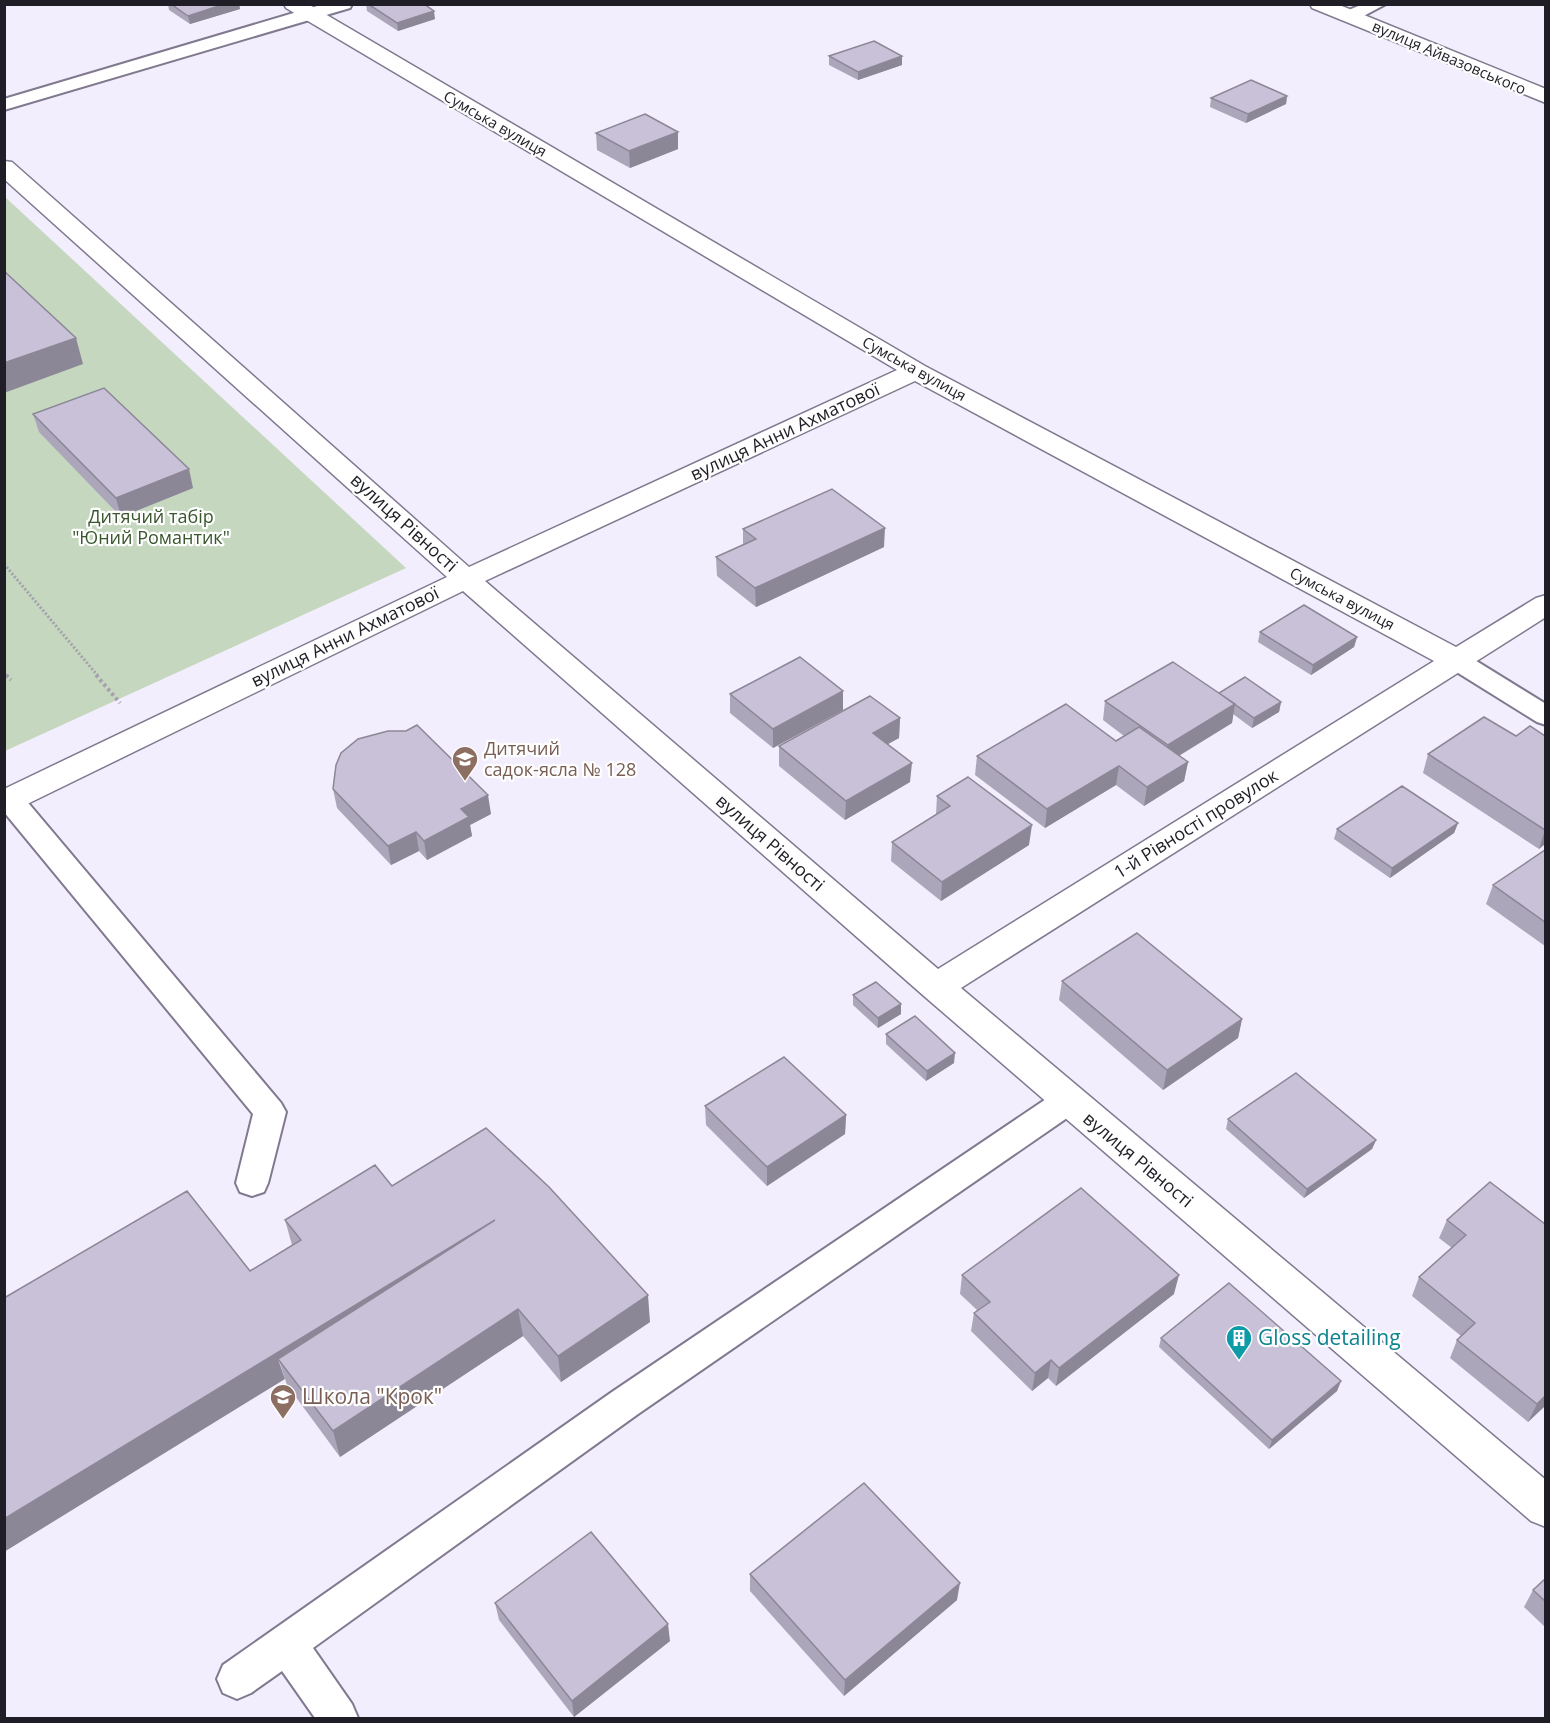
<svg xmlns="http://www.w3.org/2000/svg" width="1550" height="1723" font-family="'Open Sans',sans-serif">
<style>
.green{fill:#c5d7be}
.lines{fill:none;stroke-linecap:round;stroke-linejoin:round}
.service-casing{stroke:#80798f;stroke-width:4}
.minor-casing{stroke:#80798f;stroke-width:3}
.path-far1{stroke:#a4a0ac;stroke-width:3;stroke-dasharray:2 2;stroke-linecap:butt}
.path{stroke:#a4a0ac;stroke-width:4;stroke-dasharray:3 3;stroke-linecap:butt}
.service{fill:#fff;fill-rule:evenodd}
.minor{fill:#fff;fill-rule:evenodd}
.wall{fill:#aca6ba}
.shaded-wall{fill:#8c8797}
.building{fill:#c8c1d8;stroke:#8c8797;stroke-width:1.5}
.labels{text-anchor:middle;stroke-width:4.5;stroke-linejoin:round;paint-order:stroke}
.far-street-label{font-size:15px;fill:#1f1d25;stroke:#fefefe}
.street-label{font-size:18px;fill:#1f1d25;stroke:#fefefe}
.park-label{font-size:18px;fill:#39562d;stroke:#fefefe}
.education-label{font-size:18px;fill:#785e54;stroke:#fefefe;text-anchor:start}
.near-culture-label{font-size:21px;fill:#0d838f;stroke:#fefefe;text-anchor:start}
.near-education-label{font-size:21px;fill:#785e54;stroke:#fefefe;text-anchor:start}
</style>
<rect width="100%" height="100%" fill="#f3eefd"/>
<path class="green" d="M 4,196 L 406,568 L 5,751 L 4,751 Z"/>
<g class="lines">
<g class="service-casing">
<path id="service" d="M 324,4 L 352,4 L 350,8 L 4,110 L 4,99 Z
M 1363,4 L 1386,4 L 1356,20 L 1344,20 L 1342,16 L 1344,12 Z
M 1456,652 L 1465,654 L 1546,704 L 1546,725 L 1537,722 L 1447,666 L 1443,660 L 1447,654 Z
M 9,790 L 19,792 L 281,1103 L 286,1112 L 268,1183 L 264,1192 L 252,1196 L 240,1192 L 236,1183 L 253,1114 L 4,812 L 4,791 Z
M 1069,1087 L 1080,1091 L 1085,1100 L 1080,1109 L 638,1414 L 313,1648 L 352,1704 L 358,1718 L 315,1718 L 282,1671 L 251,1693 L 237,1699 L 223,1693 L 217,1679 L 223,1665 L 612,1392 L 1058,1091 Z"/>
</g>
<g class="minor-casing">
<path id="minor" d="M 284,4 L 308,4 L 925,366 L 1456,647 L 1536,598 L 1546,595 L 1546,617 L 961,988 L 1546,1480 L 1546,1527 L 1531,1521 L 924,996 L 463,591 L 15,810 L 4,813 L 4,789 L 447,577 L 4,179 L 4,161 L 12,162 L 469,567 L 897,370 L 286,8 ZM 915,381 L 1434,661 L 938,969 L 485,581 Z
M 1310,4 L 1337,4 L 1546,89 L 1546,103 L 1312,8 Z"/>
</g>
<path class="path-far1" d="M 4,564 L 98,676
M 4,673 L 7,676"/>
<path class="path" d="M 6,675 L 11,680
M 96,675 L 120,703"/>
<use href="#service" class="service"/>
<use href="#minor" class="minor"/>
</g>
<path class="wall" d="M 168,4 L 239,4 L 240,9 L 190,24 L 169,10 Z
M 366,4 L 424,4 L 435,19 L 398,31 L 367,11 Z
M 829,56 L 902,56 L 902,65 L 858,80 L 829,65 Z
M 1287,96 L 1286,104 L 1246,123 L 1210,107 L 1211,98 Z
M 596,133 L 678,149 L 630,168 L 597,150 Z
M 33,414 L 193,488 L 121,517 L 39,432 Z
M 743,529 L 884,547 L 756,607 L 717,576 L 716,557 L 743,545 Z
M 1260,632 L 1357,637 L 1354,647 L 1311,675 L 1258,642 Z
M 843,691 L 843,710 L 773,748 L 730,713 L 730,694 Z
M 1219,693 L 1281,702 L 1279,712 L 1252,728 L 1233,714 L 1232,723 L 1179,756 L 1188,762 L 1184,781 L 1144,806 L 1116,785 L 1045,828 L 975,775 L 977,756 L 1116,741 L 1124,736 L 1103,720 L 1105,701 Z
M 900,718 L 899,738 L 887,744 L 910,782 L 845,820 L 779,766 L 779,746 Z
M 1516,736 L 1545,736 L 1545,844 L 1539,849 L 1423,773 L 1428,754 Z
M 333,789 L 491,814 L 470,825 L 472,836 L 427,860 L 419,851 L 391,865 L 337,808 Z
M 937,796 L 1029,845 L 941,901 L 891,861 L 892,842 L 936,814 Z
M 1458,823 L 1454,833 L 1390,878 L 1334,839 L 1337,829 Z
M 1545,850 L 1545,946 L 1486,904 L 1493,885 Z
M 1062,981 L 1242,1019 L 1238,1038 L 1163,1090 L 1059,1000 Z
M 853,995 L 901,1014 L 878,1028 L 853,1005 Z
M 886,1034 L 954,1063 L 926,1081 L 886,1044 Z
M 705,1106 L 846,1115 L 845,1134 L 767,1186 L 706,1125 Z
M 1228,1119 L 1376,1140 L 1372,1149 L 1304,1198 L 1226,1129 Z
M 1490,1182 L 1545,1406 L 1528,1422 L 1450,1358 L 1457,1340 L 1461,1336 L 1412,1296 L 1419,1277 L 1452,1248 L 1439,1238 L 1447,1220 Z
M 392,1186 L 650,1322 L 561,1382 L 523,1336 L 340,1457 L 287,1385 L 250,1271 L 292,1245 L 285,1220 Z
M 962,1275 L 1174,1294 L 1056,1386 L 1048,1378 L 1032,1391 L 971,1331 L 974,1313 L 977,1310 L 960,1294 Z
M 1161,1338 L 1341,1381 L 1337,1391 L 1269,1449 L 1159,1347 Z
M 750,1574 L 957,1600 L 844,1696 L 750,1591 Z
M 1545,1579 L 1545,1627 L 1524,1607 L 1533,1590 Z
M 495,1603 L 670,1641 L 574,1717 L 499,1620 Z"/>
<path class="shaded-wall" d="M 225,4 L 239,4 L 240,9 L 190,24 L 188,16 Z
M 434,11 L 435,19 L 398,31 L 397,23 Z
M 902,56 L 902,65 L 858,80 L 858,72 Z
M 1287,96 L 1286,104 L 1246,123 L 1248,114 Z
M 678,132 L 678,149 L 630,168 L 629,151 Z
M 76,338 L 83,364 L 4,393 L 4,363 Z
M 189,469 L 193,488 L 121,517 L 116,498 Z
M 885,528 L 884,547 L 756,607 L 755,588 Z
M 1357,637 L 1354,647 L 1311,675 L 1313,665 Z
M 843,691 L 843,710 L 773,748 L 773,729 Z
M 1281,702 L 1279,712 L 1252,728 L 1254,718 Z
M 1235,704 L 1232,723 L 1165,764 L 1168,745 Z
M 900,718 L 899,738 L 872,753 L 873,733 Z
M 1188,762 L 1184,781 L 1144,806 L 1147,787 Z
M 912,763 L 910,782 L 845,820 L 846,801 Z
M 1119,766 L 1116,785 L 1045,828 L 1047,809 Z
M 488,795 L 491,814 L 470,825 L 472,836 L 427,860 L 424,841 L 461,809 Z
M 1458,823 L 1454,833 L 1390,878 L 1392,868 Z
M 1032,825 L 1029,845 L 941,901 L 942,882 Z
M 1545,830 L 1545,844 L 1539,849 Z
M 416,832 L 419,851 L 391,865 L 388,846 Z
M 901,1004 L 901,1014 L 878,1028 L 878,1018 Z
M 1242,1019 L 1238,1038 L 1163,1090 L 1167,1070 Z
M 955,1053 L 954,1063 L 926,1081 L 927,1071 Z
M 846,1115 L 845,1134 L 767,1186 L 767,1167 Z
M 1376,1140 L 1372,1149 L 1304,1198 L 1307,1189 Z
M 495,1220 L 278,1359 L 285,1379 L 4,1552 L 4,1519 Z
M 1179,1275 L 1174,1294 L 1056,1386 L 1059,1368 Z
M 648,1295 L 650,1322 L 561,1382 L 558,1356 Z
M 518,1309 L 523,1336 L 340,1457 L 333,1431 Z
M 1051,1360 L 1048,1378 L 1032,1391 L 1035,1373 Z
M 1341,1381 L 1337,1391 L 1269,1449 L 1272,1440 Z
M 1545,1396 L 1545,1406 L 1528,1422 L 1537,1404 Z
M 960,1583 L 957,1600 L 844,1696 L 845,1680 Z
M 668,1624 L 670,1641 L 574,1717 L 572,1701 Z"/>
<path class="building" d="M 171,4 L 225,4 L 188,16 Z
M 368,4 L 424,4 L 434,11 L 397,23 Z
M 874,41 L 902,56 L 858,72 L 829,56 Z
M 1251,80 L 1287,96 L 1248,114 L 1211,98 Z
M 645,114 L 678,132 L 629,151 L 596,133 Z
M 4,271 L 76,338 L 4,363 Z
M 104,388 L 189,469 L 116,498 L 33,414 Z
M 832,489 L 885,528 L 755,588 L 716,557 L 756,539 L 743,529 Z
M 1304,605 L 1357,637 L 1313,665 L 1260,632 Z
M 800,657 L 843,691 L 773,729 L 730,694 Z
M 1173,662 L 1235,704 L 1168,745 L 1105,701 Z
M 1245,677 L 1281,702 L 1254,718 L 1219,693 Z
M 870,696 L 900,718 L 873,733 L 912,763 L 846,801 L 779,746 Z
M 1066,704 L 1116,741 L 1139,727 L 1188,762 L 1147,787 L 1119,766 L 1047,809 L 977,756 Z
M 1484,717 L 1516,736 L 1530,726 L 1545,736 L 1545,830 L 1428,754 Z
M 417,725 L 488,795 L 461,809 L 469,817 L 424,841 L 416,832 L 388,846 L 333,789 L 336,765 L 341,753 L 358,739 L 388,731 L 406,731 Z
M 968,777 L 1032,825 L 942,882 L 892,842 L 950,806 L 937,796 Z
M 1402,786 L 1458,823 L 1392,868 L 1337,829 Z
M 1545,850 L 1545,922 L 1493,885 Z
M 1137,933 L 1242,1019 L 1167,1070 L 1062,981 Z
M 876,982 L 901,1004 L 878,1018 L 853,995 Z
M 915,1016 L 955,1053 L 927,1071 L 886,1034 Z
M 784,1057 L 846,1115 L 767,1167 L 705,1106 Z
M 1296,1073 L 1376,1140 L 1307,1189 L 1228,1119 Z
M 486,1128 L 549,1187 L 648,1295 L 558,1356 L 518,1309 L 333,1431 L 278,1359 L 495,1220 L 4,1519 L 4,1298 L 187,1191 L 250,1271 L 301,1240 L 285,1220 L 375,1165 L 392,1186 Z
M 1490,1182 L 1545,1224 L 1545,1396 L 1537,1404 L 1457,1340 L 1475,1323 L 1419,1277 L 1466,1235 L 1447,1220 Z
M 1081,1188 L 1179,1275 L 1059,1368 L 1051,1360 L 1035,1373 L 974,1313 L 990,1302 L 962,1275 Z
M 1229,1283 L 1341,1381 L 1272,1440 L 1161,1338 Z
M 864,1483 L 960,1583 L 845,1680 L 750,1574 Z
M 591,1532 L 668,1624 L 572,1701 L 495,1603 Z
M 1545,1579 L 1545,1601 L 1533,1590 Z"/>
<defs>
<g id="school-pin" transform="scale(1.35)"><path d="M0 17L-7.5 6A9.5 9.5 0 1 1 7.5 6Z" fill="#8d6e63" stroke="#fefefe"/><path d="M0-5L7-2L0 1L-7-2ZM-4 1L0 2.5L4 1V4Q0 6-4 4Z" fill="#fff"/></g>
<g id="building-pin" transform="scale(1.35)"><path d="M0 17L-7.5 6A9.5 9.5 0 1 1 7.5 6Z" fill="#0f9aa8" stroke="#fefefe"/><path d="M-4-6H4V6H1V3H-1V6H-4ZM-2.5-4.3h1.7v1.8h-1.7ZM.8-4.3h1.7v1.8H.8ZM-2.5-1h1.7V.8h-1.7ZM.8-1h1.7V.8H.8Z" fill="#fff"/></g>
</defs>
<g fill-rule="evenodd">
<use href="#school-pin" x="465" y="759"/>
<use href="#building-pin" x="1239" y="1338"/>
<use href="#school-pin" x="283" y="1397"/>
</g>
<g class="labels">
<g class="far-street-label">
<text transform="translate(1449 58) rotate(23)" y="5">вулиця Айвазовського</text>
<text transform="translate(495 124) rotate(30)" y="5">Сумська вулиця</text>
<text transform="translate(914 369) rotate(29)" y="5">Сумська вулиця</text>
<text transform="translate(1342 599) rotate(28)" y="5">Сумська вулиця</text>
</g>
<g class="street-label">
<text transform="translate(785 432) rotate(-25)" y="6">вулиця Анни Ахматової</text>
<text transform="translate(404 523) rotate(42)" y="6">вулиця Рівності</text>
<text transform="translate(345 637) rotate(-26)" y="6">вулиця Анни Ахматової</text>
<text transform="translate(1196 824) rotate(-32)" y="6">1-й Рівності провулок</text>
<text transform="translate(770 843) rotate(41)" y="6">вулиця Рівності</text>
<text transform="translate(1138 1160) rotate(40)" y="6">вулиця Рівності</text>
</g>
<g class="park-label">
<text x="151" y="523">Дитячий табір<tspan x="151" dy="21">"Юний Романтик"</tspan></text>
</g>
<g class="education-label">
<text x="484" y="755">Дитячий<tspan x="484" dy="21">садок-ясла № 128</tspan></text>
</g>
<g class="near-culture-label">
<text x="1258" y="1345">Gloss detailing</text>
</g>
<g class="near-education-label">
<text x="302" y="1404">Школа "Крок"</text>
</g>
</g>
<rect width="1550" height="1723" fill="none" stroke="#1f1d25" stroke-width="12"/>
</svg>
